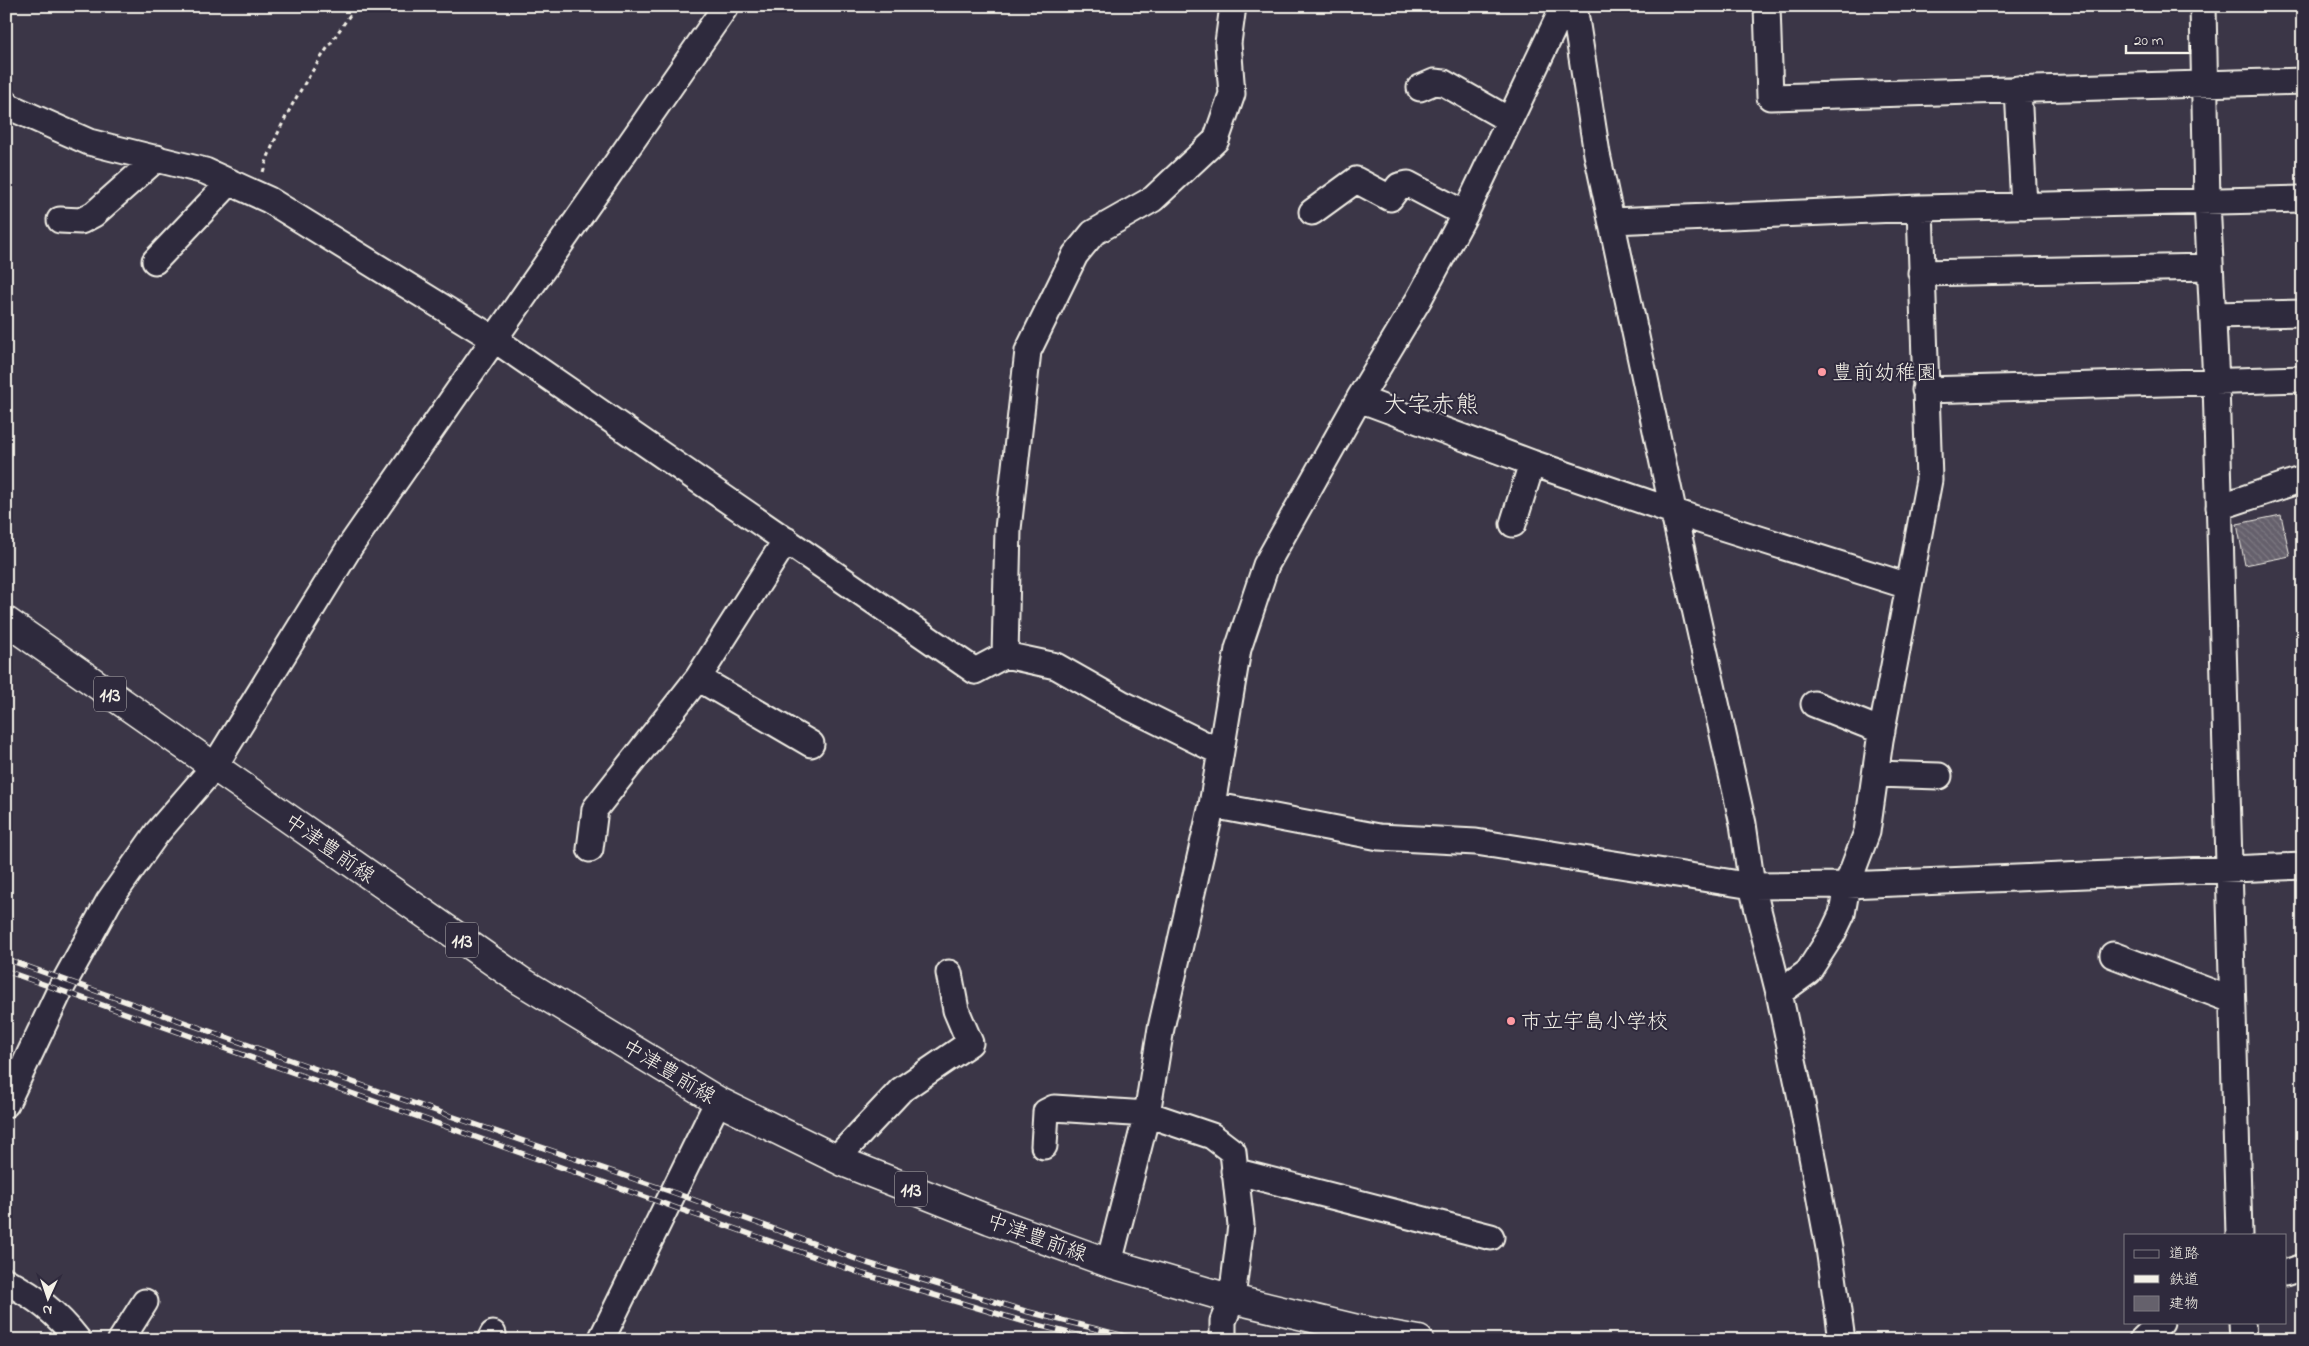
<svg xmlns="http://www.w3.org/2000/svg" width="2309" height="1346" font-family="'Indie Flower','Klee One',sans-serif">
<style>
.building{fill:url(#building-back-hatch);stroke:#f4f1e8}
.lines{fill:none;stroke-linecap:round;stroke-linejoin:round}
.minor-casing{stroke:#f4f1e8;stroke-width:29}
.primary-casing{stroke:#f4f1e8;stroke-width:31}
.path{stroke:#f4f1e8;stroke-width:3;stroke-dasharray:4 4;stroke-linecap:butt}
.minor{stroke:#2f2a3d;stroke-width:25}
.primary{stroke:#2f2a3d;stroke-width:28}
.rail-casing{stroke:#f4f1e8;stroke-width:5.5}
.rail{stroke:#2f2a3d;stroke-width:4;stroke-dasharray:11;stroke-linecap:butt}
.poi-dot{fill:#ff9aa2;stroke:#2f2a3d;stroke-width:2}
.labels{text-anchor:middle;stroke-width:4;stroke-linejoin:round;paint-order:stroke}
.shield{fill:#2f2a3d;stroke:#b9b5b5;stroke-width:1}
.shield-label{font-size:20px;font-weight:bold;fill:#f4f1e8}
.poi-label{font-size:21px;fill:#f4f1e8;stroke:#2f2a3d;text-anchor:start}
.street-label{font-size:21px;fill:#f4f1e8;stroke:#2f2a3d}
.quarter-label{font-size:24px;fill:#f4f1e8;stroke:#2f2a3d}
</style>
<defs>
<pattern id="building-back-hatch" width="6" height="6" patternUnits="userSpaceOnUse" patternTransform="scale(1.25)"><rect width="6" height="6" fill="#65616c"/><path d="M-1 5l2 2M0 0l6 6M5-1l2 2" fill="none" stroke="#7c7881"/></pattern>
</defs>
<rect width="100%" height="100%" fill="#3b3647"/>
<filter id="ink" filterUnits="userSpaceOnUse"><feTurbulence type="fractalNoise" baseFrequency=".02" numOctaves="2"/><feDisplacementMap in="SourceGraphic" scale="10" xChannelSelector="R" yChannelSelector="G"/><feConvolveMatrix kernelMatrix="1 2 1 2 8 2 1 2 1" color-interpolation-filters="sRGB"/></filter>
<g filter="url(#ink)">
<path class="building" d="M 2281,515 L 2290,556 L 2245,565 L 2237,524 Z"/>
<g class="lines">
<g class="minor-casing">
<path id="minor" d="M 1574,6 L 1597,154 L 1673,510 L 1743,824 L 1752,886 L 1779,993 L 1803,1108 L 1829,1248 L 1842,1340
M 1767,6 L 1770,97 L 2303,81
M 2203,6 L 2207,202 L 2216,382 L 2239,1235
M 1420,88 L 1434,82 L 1444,83 L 1509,120
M 2018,89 L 2024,206
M 6,103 L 10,107 L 89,142 L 205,171 L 269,200 L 494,339 L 975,671 L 1005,655 L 1056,666 L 1123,704 L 1220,752
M 1312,212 L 1356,180 L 1390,198 L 1399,186 L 1408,184 L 1465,214
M 60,220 L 81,221 L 94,214 L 157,158
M 1612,221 L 1920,208 L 2303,199
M 155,261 L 230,182
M 1921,273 L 2210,267
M 2213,315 L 2303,313
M 1925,390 L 2303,379
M 1359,399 L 1532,463 L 1693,518 L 1908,586
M 2219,507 L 2303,479
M 1513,524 L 1532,463
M 786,540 L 698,678 L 811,744
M 1005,655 L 1008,529 L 1028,351 L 1075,255 L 1093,233 L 1153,199 L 1216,140 L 1232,94 L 1228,43 L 1233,6
M 1814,704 L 1882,731
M 1876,774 L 1939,776
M 1212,805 L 1379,837 L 1476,842 L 1752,886 L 1847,885 L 2303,866
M 590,849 L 595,809 L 698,678
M 2113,955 L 2232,1000
M 1779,993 L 1808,972 L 1833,933 L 1842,914 L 1847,885 L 1867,832 L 1880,740 L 1929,480 L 1920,208
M 6,1104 L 60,990 L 109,901 L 157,833 L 214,767 L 351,545 L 726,6
M 1044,1146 L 1046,1112 L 1054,1108 L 1147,1114 L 1212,1136 L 1233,1152 L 1241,1225 L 1232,1299 L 1223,1321 L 1223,1340
M 836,1159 L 901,1090 L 970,1043 L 956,1010 L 949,973
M 1234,1171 L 1491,1237
M 1109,1263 L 1147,1114 L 1161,1028 L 1212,805 L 1238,649 L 1266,565 L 1359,399 L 1419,299 L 1465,214 L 1564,6
M 2285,1273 L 2303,1267
M 6,1281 C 37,1298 56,1312 78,1340
M 2242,1322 L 2243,1340
M 121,1340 L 145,1302
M 490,1340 L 493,1334
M 601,1340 L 718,1101
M 2142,1340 L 2161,1322"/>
</g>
<g class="primary-casing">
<path id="primary" d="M 6,621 L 521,981 L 718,1101 L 843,1162 L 990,1220 L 1109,1263 L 1232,1299 L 1362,1330 L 1419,1340"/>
</g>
<path class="path" d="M 263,172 C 282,111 320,59 356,6"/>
<use href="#minor" class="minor"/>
<use href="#primary" class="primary"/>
<g class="rail-casing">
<path id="rail" d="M 6,959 L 378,1091 L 675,1193 L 867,1263 L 1025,1311 L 1140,1340
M 6,971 L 863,1274 L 1022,1321 L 1096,1340"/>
</g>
<use href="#rail" class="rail"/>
</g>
</g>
<g class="poi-dot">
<circle cx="1822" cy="372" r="5"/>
<circle cx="1511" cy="1021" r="5"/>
</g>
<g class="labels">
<g class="shield">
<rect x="94" y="676.5" width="32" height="35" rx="4"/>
<rect x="446" y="922.5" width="32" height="35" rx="4"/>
<rect x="895" y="1171.5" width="32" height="35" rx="4"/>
</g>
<g class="shield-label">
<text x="110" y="701">113</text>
<text x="462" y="947">113</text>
<text x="911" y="1196">113</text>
</g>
<g class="poi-label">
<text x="1832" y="379">豊前幼稚園</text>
<text x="1521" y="1028">市立宇島小学校</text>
</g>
<g class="street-label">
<text transform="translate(330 848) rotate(35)" y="7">中津豊前線</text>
<text transform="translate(669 1071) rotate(31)" y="7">中津豊前線</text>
<text transform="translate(1037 1237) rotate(20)" y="7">中津豊前線</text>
</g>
<g class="quarter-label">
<text x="1431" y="412">大字赤熊</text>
</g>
</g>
<rect width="2309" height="1346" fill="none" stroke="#2f2a3d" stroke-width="25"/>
<rect x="12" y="12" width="2284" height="1321" fill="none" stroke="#f4f1e8" stroke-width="2" filter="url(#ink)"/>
<rect x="2124" y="1234" width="162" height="90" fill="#2f2a3d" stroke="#7e7a81"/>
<rect x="2134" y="1250" width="25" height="8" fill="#2f2a3d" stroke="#7e7a81"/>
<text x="2169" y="1258" font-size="15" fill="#f4f1e8">道路</text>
<rect x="2134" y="1275" width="25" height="8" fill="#f4f1e8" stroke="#7e7a81"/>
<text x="2169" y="1284" font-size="15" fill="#f4f1e8">鉄道</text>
<rect x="2134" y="1296" width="25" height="15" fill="#65616c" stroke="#7e7a81"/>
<text x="2169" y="1308" font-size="15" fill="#f4f1e8">建物</text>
<g transform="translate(48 1298) rotate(183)" stroke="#2f2a3d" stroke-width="4" paint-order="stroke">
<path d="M0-4L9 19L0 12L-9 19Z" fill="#f4f1e8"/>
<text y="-8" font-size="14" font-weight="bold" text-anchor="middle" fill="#f4f1e8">N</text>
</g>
<path d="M2126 45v8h64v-8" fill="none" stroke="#f4f1e8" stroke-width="2.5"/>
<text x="2134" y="45" font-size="15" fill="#f4f1e8" stroke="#2f2a3d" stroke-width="4" paint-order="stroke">20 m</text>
</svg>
